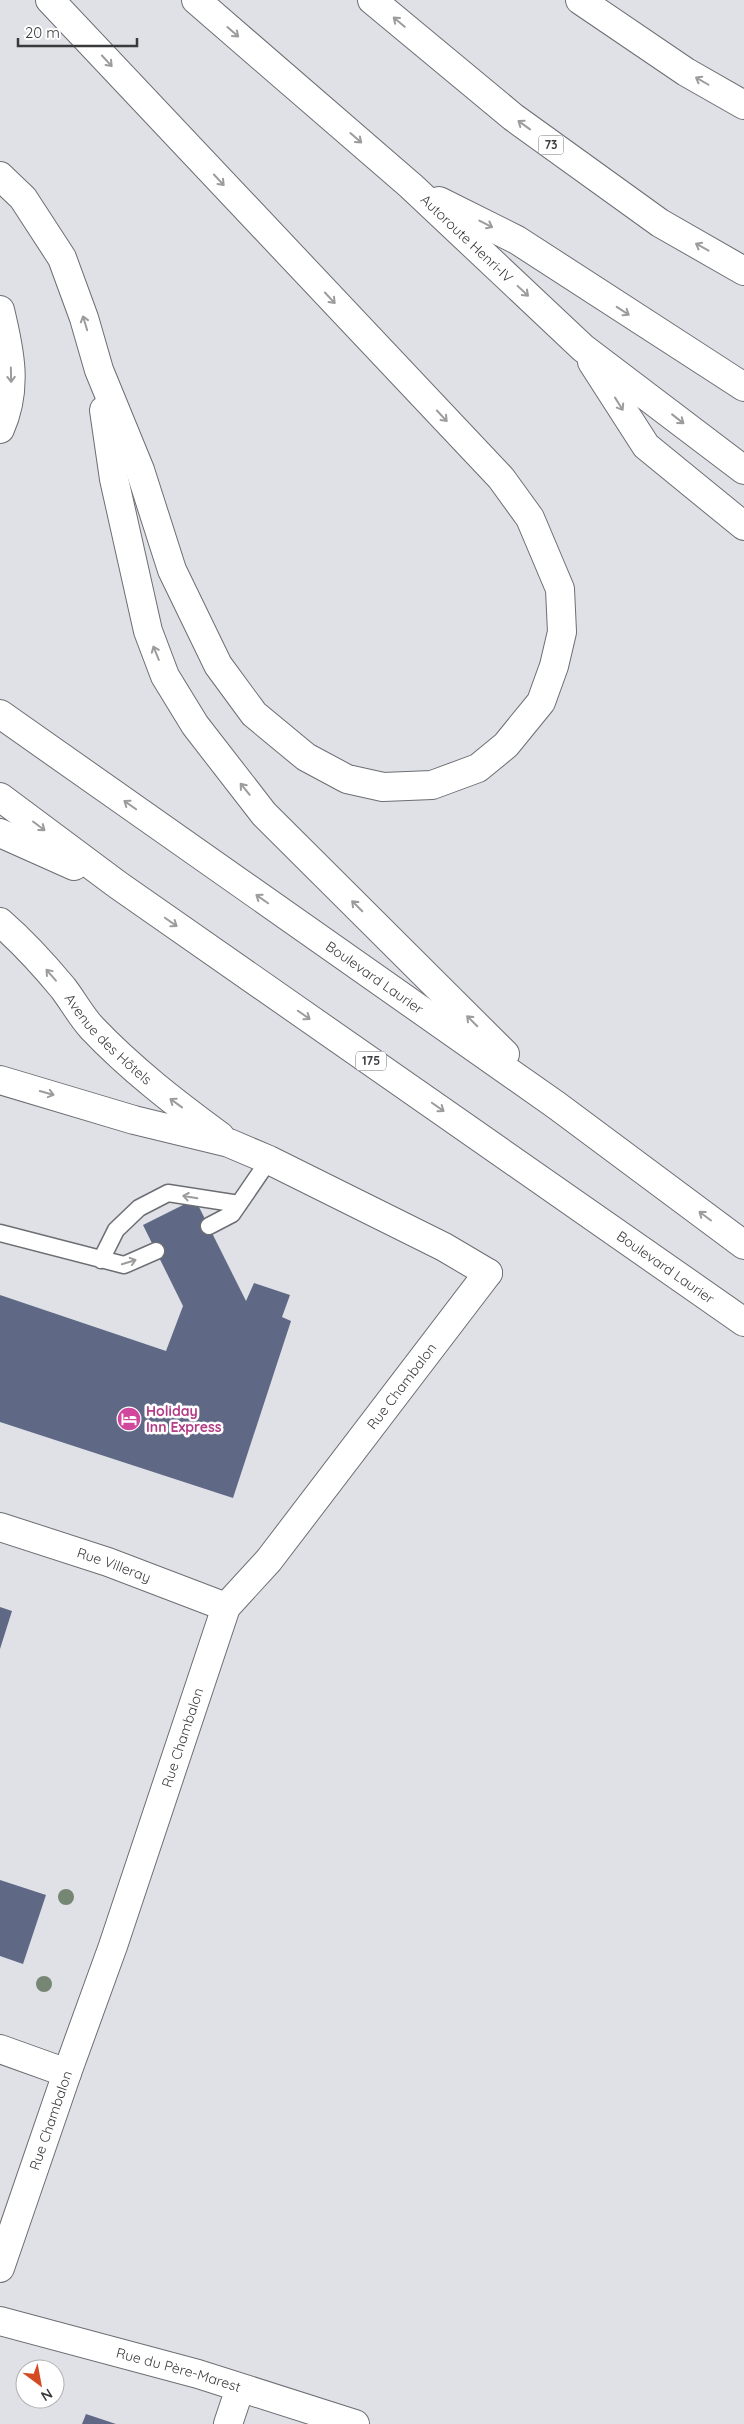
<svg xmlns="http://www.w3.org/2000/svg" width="744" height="2424" font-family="Quicksand,sans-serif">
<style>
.building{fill:#5f6986}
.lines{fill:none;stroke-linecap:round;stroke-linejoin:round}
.lane-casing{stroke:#6c6e73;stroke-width:19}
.street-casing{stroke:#6c6e73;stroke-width:30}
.secondary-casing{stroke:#6c6e73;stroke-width:30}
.highway-casing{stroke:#6c6e73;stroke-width:30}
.lane{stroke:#fff;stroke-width:16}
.street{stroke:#fff;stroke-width:28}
.secondary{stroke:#fff;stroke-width:28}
.highway{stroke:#fff;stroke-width:28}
.tree{fill:#758772}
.oneway{stroke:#9c9c9e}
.labels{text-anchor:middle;stroke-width:5;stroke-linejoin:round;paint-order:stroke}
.shield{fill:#fff;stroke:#747576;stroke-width:1}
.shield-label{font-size:12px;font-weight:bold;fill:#393a3c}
.street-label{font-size:14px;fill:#393a3c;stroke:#fff}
.hotel-label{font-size:14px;font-weight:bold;fill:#b23c85;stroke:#fff;text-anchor:start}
</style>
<rect width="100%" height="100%" fill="#dfe1e6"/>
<path class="building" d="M 195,1199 L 246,1301 L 254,1283 L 290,1295 L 282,1317 L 291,1321 L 233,1498 L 0,1422 L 0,1295 L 166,1351 L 183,1306 L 143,1225 Z
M 0,1607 L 12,1611 L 0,1649 Z
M 0,1880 L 46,1895 L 23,1964 L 0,1956 Z
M 86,2414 L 116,2424 L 82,2424 Z"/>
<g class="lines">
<g class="lane-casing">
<path id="lane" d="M 209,1226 L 232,1214 L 269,1160
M 0,1233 L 124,1265 L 156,1251
M 101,1260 L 116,1230 L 139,1208 L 168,1193 L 239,1204"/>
</g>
<g class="street-casing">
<g id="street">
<path id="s1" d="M 0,1527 L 108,1562 L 226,1607"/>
<path d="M 0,2049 L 67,2073"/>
<path id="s2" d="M 0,2268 L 67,2073 L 113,1946 L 226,1607 L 269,1560 L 488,1273"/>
<path id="s3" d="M 0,2321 L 198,2374 L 355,2424"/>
<path d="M 228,2424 L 240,2388"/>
</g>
</g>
<g class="secondary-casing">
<g id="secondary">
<path id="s4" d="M 0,922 C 23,942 44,965 63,988 C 73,1001 81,1016 92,1028 C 131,1069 175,1103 220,1136"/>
<path d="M 0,1080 L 134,1120 L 229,1143 L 269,1160 L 444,1247 L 488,1273"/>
</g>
</g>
<g class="highway-casing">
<g id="highway">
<path id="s5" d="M 196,0 L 411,186 L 583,348 L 744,470"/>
<path d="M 372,0 L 513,117 L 660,223 L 744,271"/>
<path d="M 580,0 L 686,72 L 744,105"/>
<path d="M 0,176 L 23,198 L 62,258 L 84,318 L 99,370 L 140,470 L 172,570 L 218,665 L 254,714 L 306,757 L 347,779 L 383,787 L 432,785 L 478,768 L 506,745 L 541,702 L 554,666 L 562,632 L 560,589 L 530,518 L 501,478 L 50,0"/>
<path d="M 439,201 L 517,240 L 744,387"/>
<path d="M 0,310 C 10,351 18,389 0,429"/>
<path d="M 592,362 L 646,446 L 744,526"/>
<path d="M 104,410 L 114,479 L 148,631 L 165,676 L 195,725 L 264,814 L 505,1054"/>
<path id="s6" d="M 0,714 L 556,1105 L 744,1245"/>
<path id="s7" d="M 0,797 L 118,885 L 744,1322"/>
<path d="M 0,833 L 74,866"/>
</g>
</g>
<use href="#lane" class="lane"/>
<use href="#street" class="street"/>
<use href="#secondary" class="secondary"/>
<use href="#highway" class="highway"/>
</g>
<g class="tree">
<circle cx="66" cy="1897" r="8"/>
<circle cx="44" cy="1984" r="8"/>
</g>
<defs><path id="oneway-shaft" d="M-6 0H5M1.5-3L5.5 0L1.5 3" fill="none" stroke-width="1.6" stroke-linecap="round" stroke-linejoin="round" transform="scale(1.25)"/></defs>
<g class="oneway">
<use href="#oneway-shaft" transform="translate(399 22) rotate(-140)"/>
<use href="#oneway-shaft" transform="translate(233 32) rotate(41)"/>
<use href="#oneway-shaft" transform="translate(107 61) rotate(47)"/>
<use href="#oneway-shaft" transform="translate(702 81) rotate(-150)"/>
<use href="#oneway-shaft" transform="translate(524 125) rotate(-144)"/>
<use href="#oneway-shaft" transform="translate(356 138) rotate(41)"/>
<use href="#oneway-shaft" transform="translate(219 180) rotate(47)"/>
<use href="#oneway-shaft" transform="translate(486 224) rotate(27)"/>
<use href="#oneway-shaft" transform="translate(702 247) rotate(-151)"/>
<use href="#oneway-shaft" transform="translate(523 291) rotate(43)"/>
<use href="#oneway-shaft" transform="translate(330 298) rotate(47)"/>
<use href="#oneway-shaft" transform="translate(623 311) rotate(33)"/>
<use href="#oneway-shaft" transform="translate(85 323) rotate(-107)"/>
<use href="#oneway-shaft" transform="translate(11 375) rotate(89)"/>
<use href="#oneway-shaft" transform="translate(619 404) rotate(58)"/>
<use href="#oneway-shaft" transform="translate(442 416) rotate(47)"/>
<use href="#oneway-shaft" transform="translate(678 419) rotate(38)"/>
<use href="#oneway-shaft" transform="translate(156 653) rotate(-112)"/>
<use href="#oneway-shaft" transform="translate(245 789) rotate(-129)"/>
<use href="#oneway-shaft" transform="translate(130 805) rotate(-145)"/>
<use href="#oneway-shaft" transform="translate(39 826) rotate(37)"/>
<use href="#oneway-shaft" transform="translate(262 899) rotate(-145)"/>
<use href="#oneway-shaft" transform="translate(357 906) rotate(-135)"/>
<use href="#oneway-shaft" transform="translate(171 922) rotate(35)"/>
<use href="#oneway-shaft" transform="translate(51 975) rotate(-131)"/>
<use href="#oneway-shaft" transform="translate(304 1015) rotate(35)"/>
<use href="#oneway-shaft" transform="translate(472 1021) rotate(-135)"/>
<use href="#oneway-shaft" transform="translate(47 1093) rotate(16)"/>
<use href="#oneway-shaft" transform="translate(176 1103) rotate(-144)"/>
<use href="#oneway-shaft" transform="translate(438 1107) rotate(35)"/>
<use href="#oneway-shaft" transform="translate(190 1197) rotate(-171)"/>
<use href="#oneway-shaft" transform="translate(705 1216) rotate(-143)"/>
<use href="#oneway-shaft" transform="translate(129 1262) rotate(-17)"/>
</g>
<defs>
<g id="hotel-disc" transform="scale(1.25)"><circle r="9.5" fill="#d1479c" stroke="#fff"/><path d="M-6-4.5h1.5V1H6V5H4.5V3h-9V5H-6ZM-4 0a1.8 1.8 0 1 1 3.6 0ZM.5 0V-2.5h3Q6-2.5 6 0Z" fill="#fff"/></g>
</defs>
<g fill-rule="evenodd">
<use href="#hotel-disc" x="129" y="1419"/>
</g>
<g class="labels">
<g class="shield">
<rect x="538.5" y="135.5" width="25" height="19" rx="4"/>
<rect x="356" y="1051.5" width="30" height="19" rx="4"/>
</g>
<g class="shield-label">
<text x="551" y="149">73</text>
<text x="371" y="1065">175</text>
</g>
<g class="street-label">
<text dy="5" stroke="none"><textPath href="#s5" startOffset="361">Autoroute Henri-IV</textPath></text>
<text dy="5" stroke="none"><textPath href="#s6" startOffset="458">Boulevard Laurier</textPath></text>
<text dy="5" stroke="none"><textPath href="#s4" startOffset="160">Avenue des Hôtels</textPath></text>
<text dy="5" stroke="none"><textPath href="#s7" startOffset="815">Boulevard Laurier</textPath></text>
<text dy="5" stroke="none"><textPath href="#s2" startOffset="981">Rue Chambalon</textPath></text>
<text dy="5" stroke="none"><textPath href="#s1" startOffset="120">Rue Villeray</textPath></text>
<text dy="5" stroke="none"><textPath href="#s2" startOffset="561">Rue Chambalon</textPath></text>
<text dy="5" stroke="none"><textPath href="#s2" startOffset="156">Rue Chambalon</textPath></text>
<text dy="5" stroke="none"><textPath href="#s3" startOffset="185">Rue du Père-Marest</textPath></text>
</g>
<g class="hotel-label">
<text x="146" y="1416">Holiday<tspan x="146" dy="16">Inn Express</tspan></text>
</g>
</g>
<g transform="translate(40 2384) rotate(148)"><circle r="24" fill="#ffffff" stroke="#b0b0b1"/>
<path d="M0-4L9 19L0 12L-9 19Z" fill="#d44b23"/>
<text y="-8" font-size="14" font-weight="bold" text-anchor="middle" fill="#393a3c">N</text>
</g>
<path d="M18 38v8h119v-8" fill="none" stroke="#393a3c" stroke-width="2.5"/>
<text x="25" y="38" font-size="15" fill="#393a3c" stroke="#ffffff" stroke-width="4" paint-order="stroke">20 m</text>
</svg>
